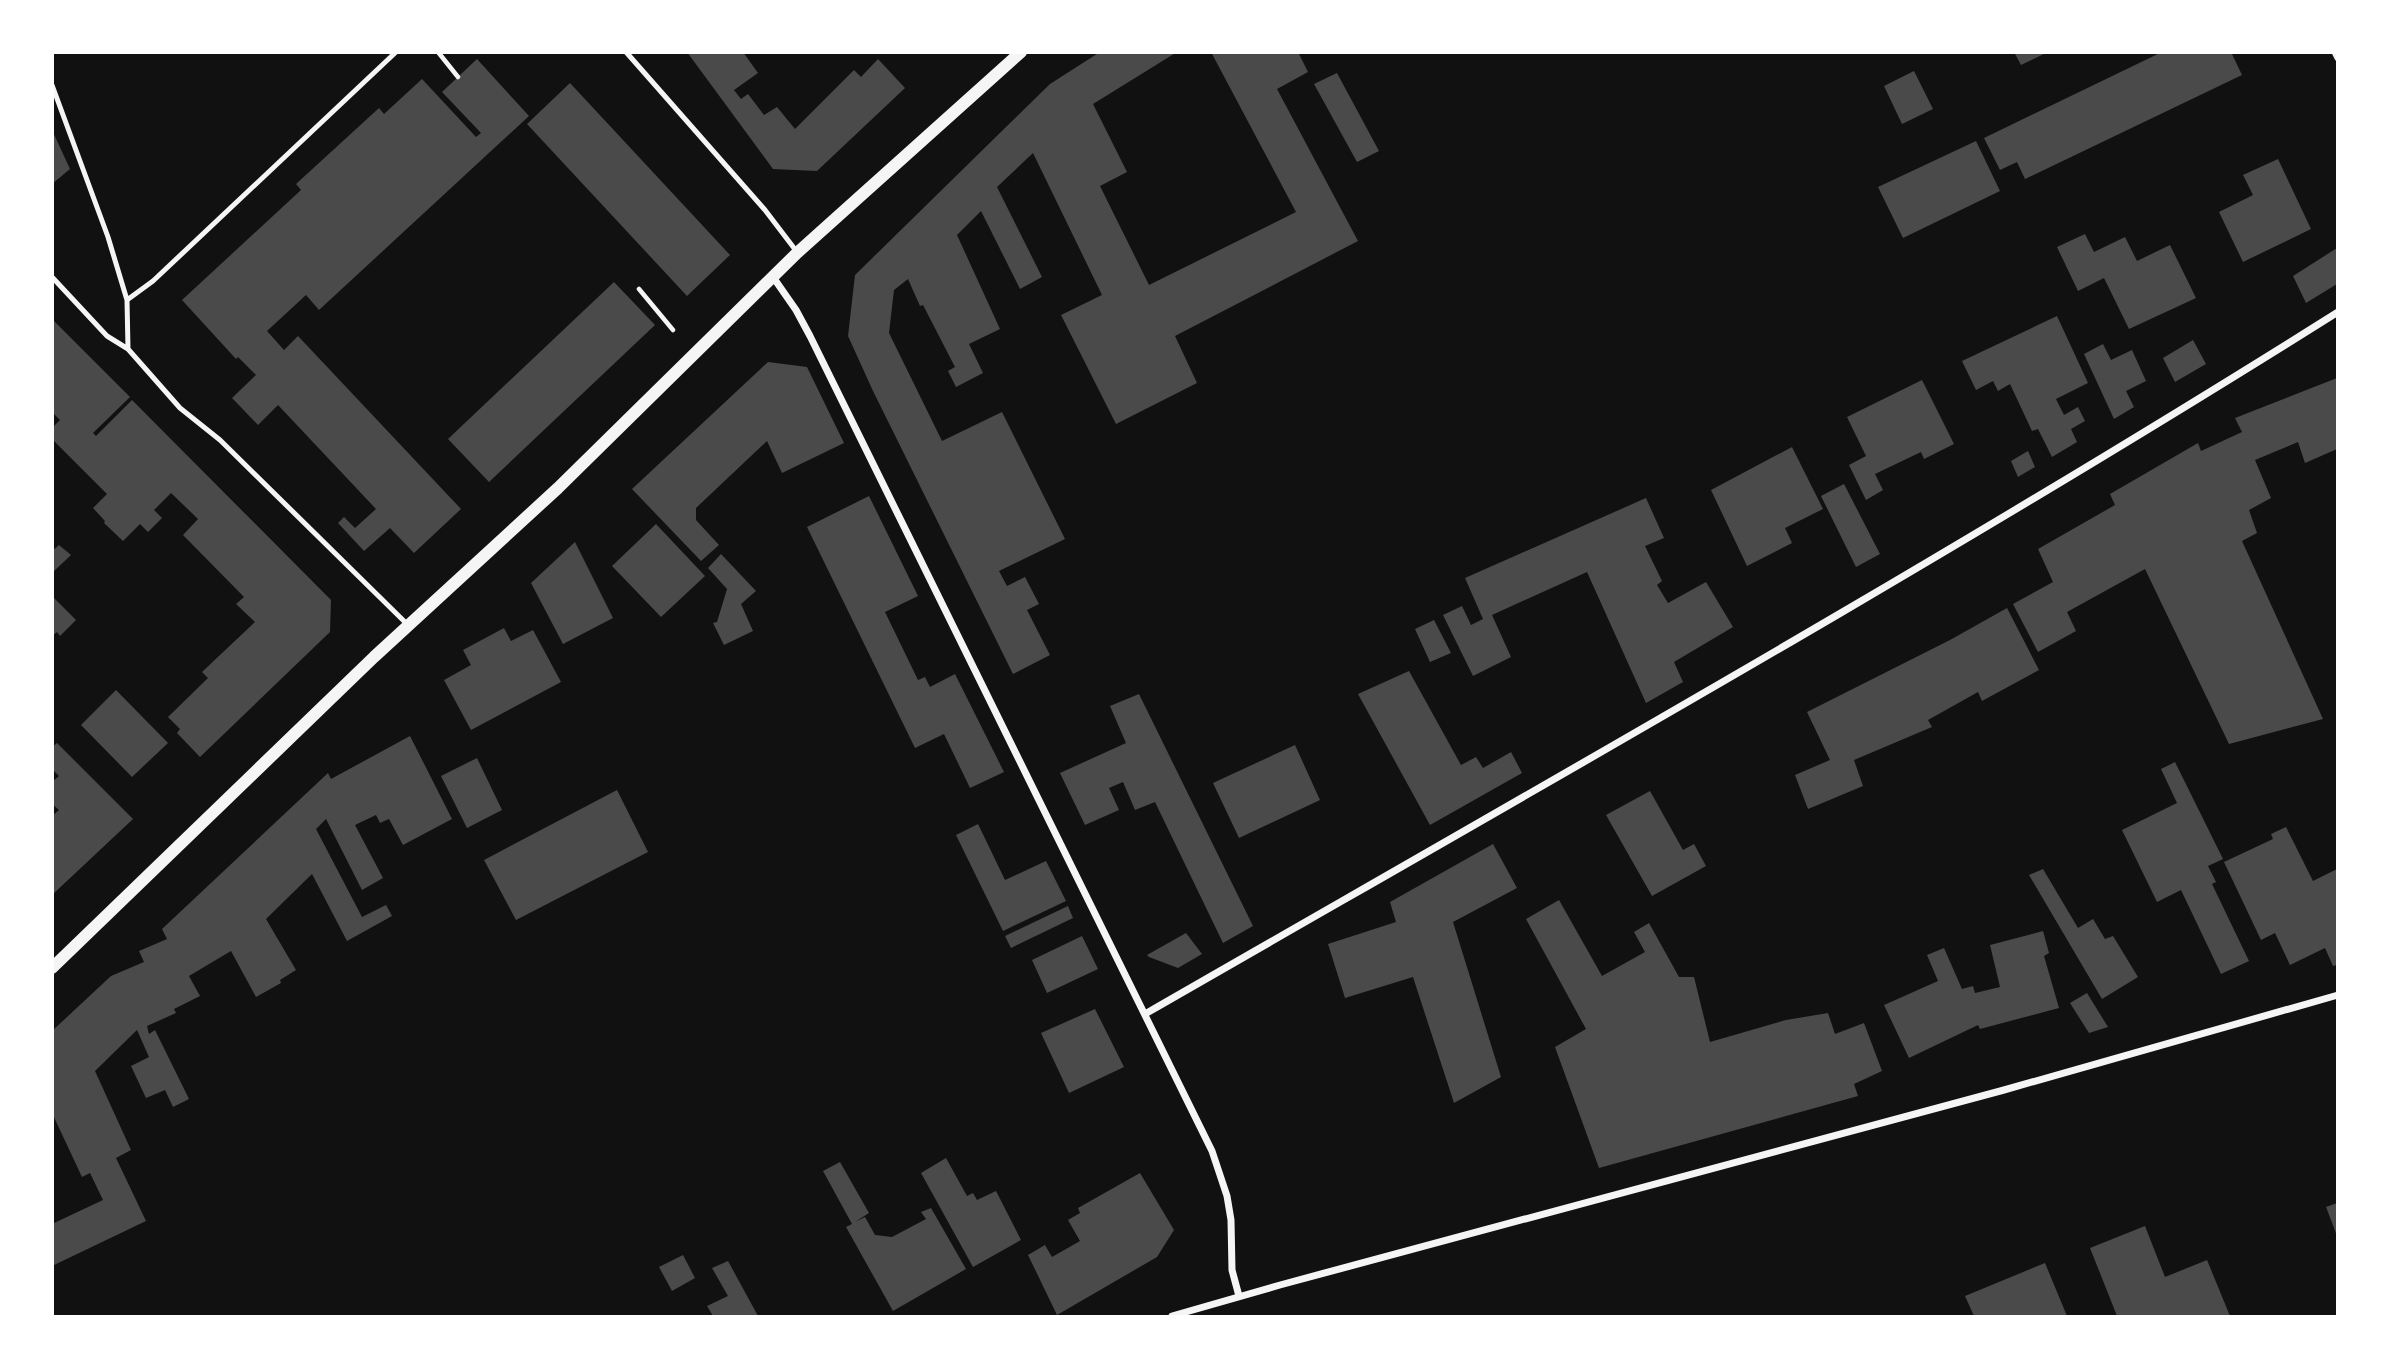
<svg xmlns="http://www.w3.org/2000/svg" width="2390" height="1369" font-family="'Golos Text',sans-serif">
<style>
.building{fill:#4a4a4a}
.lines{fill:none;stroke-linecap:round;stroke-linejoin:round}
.path{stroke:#f5f5f5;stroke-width:4.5}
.service{stroke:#f5f5f5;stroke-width:5}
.minor{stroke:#f5f5f5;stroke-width:7}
.tertiary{stroke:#f5f5f5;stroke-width:12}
</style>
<rect width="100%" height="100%" fill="#111"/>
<path class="building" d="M 687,52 L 743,52 L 758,73 L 734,90 L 741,99 L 748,94 L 764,115 L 777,107 L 795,129 L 854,70 L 861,77 L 878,59 L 905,88 L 817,171 L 773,169 Z
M 1100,52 L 1177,52 L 1093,104 L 1127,172 L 1100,186 L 1149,285 L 1296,212 L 1211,52 L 1298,52 L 1308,72 L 1277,89 L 1358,241 L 1175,336 L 1197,383 L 1116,424 L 1061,315 L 1102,295 L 1033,153 L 997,187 L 1042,277 L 1020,289 L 981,211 L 957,235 L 1000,329 L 969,344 L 983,373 L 956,387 L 948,371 L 955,367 L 923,305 L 920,306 L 908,279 L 894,290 L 889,333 L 942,441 L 1002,412 L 1065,539 L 999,571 L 1007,586 L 1025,577 L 1039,604 L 1027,610 L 1050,655 L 1013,674 L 873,391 L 848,336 L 855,275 L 1050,84 Z
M 2014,52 L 2048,52 L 2021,65 Z
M 2162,52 L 2231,52 L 2242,75 L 2025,179 L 2017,162 L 2000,170 L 1984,138 Z
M 477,59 L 529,116 L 319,310 L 306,295 L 267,331 L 284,350 L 298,336 L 461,509 L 414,553 L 390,528 L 364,551 L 338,523 L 344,517 L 355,528 L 376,509 L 278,405 L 258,425 L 232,398 L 256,375 L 238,357 L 236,359 L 182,300 L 301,190 L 296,184 L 379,108 L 384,114 L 422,79 L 476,137 L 481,133 L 442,92 Z
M 1914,71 L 1933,109 L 1902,124 L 1884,86 Z
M 1337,73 L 1379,151 L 1357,162 L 1314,84 Z
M 570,83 L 730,255 L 687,296 L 527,124 Z
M 52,130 L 70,169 L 52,184 Z
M 1976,141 L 2000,191 L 1903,238 L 1878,187 Z
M 2278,159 L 2311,229 L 2243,262 L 2219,212 L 2253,195 L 2243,175 Z
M 2085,234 L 2094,252 L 2125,237 L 2137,261 L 2170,245 L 2196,298 L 2129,329 L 2104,278 L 2078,291 L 2057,247 Z
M 2337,248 L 2337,284 L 2306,303 L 2293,276 Z
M 614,282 L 655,325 L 489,482 L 448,439 Z
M 2057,316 L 2088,383 L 2056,399 L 2064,415 L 2078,407 L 2085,421 L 2071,429 L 2077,442 L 2052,457 L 2038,429 L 2032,431 L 2010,384 L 1998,391 L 1993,381 L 1976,390 L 1962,361 Z
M 52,319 L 130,397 L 93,433 L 96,436 L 132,400 L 331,600 L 330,632 L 200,757 L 177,733 L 180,729 L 168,717 L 208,678 L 202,672 L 255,622 L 236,604 L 244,597 L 183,535 L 198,519 L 171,493 L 154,510 L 162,518 L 148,532 L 140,524 L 123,541 L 104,523 L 105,521 L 93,508 L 107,494 L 52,439 L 52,428 L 60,420 L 52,412 Z
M 2193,340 L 2206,364 L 2175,382 L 2163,358 Z
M 2103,344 L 2111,360 L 2132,350 L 2146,381 L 2126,391 L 2134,407 L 2114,419 L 2084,354 Z
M 768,362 L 807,367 L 844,443 L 782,473 L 767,441 L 696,508 L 696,520 L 719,545 L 701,561 L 632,489 Z
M 2337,378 L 2337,449 L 2305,463 L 2298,442 L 2255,460 L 2271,498 L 2249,510 L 2257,533 L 2242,541 L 2323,719 L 2229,744 L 2145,569 L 2067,612 L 2076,631 L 2038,652 L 2013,604 L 2053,582 L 2038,549 L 2115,505 L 2110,494 L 2198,443 L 2201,451 L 2242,432 L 2235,418 Z
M 1922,380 L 1954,444 L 1924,459 L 1921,452 L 1875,474 L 1883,490 L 1866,500 L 1849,465 L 1866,456 L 1847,417 Z
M 1792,447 L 1823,509 L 1785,528 L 1792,543 L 1747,566 L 1711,490 Z
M 2028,451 L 2035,467 L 2018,477 L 2011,461 Z
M 1844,484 L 1880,554 L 1856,567 L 1821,496 Z
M 869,496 L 918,596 L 885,612 L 918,680 L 925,677 L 930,687 L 955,674 L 1004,772 L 970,788 L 944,734 L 915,748 L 807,527 Z
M 1646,498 L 1664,538 L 1645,546 L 1662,581 L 1657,585 L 1668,603 L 1706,582 L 1733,627 L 1674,662 L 1683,682 L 1646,703 L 1587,572 L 1492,615 L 1511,657 L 1473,676 L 1443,615 L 1462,606 L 1471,625 L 1483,619 L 1465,578 Z
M 656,524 L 705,576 L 661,617 L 612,566 Z
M 575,542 L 613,618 L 563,644 L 531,583 Z
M 59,545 L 71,555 L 52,573 L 52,551 Z
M 721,554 L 756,591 L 741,604 L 753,631 L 724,645 L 713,623 L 717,622 L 727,589 L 708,568 Z
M 52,596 L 76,620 L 60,636 L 57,632 L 52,636 Z
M 2007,608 L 2039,670 L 1982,701 L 1978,692 L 1928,720 L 1932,727 L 1854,760 L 1863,786 L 1808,809 L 1795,775 L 1830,760 L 1807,712 L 1950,640 Z
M 1434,620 L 1451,653 L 1430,662 L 1415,629 Z
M 504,628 L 511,641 L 533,630 L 561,682 L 471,730 L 444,680 L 471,665 L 463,650 Z
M 1409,671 L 1461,765 L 1476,757 L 1483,768 L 1511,752 L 1522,773 L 1430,825 L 1358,694 Z
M 116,690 L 168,743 L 132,777 L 81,725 Z
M 1139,694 L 1253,926 L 1223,943 L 1155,802 L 1135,810 L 1123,782 L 1109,788 L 1119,810 L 1085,825 L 1060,773 L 1126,743 L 1110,706 Z
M 410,736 L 452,819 L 403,845 L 389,819 L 380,823 L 376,815 L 355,825 L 383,878 L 362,890 L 326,819 L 316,829 L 362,917 L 386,905 L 392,916 L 347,941 L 312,874 L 266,919 L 296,970 L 280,980 L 281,983 L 256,997 L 231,951 L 189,976 L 200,996 L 174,1009 L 176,1013 L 147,1026 L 149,1034 L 155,1030 L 189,1099 L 173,1107 L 165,1090 L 146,1098 L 131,1066 L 149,1057 L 137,1030 L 95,1071 L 131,1150 L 116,1158 L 146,1221 L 52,1266 L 52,1224 L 103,1200 L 90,1173 L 82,1177 L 52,1113 L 52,1031 L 111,976 L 144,962 L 139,951 L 167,939 L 162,929 L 328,773 L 331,779 Z
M 57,743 L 133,819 L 52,895 L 52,816 L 59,810 L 52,804 L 52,782 L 59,776 L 52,769 L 52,747 Z
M 1295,745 L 1320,800 L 1239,838 L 1213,783 Z
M 477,758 L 502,810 L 467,828 L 441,776 Z
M 2175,762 L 2223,859 L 2208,866 L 2216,882 L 2212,884 L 2249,961 L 2221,974 L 2181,890 L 2157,902 L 2122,830 L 2177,803 L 2161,769 Z
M 617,790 L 648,852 L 516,920 L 484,860 Z
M 1650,791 L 1683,850 L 1694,844 L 1706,866 L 1652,896 L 1606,815 Z
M 978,824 L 1005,880 L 1046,861 L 1066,901 L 1003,931 L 956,835 Z
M 2286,827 L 2313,881 L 2337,869 L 2337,965 L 2333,966 L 2325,948 L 2290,965 L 2275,933 L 2261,940 L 2224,862 L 2273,839 L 2271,834 Z
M 1493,844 L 1517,888 L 1453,922 L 1501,1077 L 1454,1103 L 1413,977 L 1345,998 L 1328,944 L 1396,922 L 1390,902 Z
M 2043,869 L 2078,928 L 2093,919 L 2105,939 L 2113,936 L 2138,977 L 2102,999 L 2029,875 Z
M 1559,900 L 1602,976 L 1645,952 L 1634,932 L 1649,923 L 1679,977 L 1694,977 L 1710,1042 L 1786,1020 L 1828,1013 L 1835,1034 L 1864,1023 L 1882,1071 L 1854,1084 L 1858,1096 L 1599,1168 L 1555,1047 L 1586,1029 L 1526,919 Z
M 1068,906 L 1073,918 L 1011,948 L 1005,936 Z
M 2043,931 L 2049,953 L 2044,956 L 2059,1008 L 1980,1029 L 1978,1025 L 1909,1058 L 1884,1005 L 1938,981 L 1927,955 L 1944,948 L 1962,989 L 1973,986 L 1975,993 L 2000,987 L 1990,945 Z
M 1186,933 L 1202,954 L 1178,968 L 1149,957 L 1147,955 Z
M 1082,936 L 1098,969 L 1047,993 L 1032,960 Z
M 2087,993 L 2108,1027 L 2089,1033 L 2070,1003 Z
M 1095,1009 L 1124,1067 L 1069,1093 L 1041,1033 Z
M 946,1158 L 967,1196 L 973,1193 L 977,1200 L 996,1191 L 1021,1240 L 973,1267 L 921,1173 Z
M 840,1162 L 869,1213 L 855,1222 L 865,1217 L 875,1235 L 892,1237 L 926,1219 L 921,1212 L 931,1208 L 966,1269 L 893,1311 L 846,1227 L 852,1224 L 823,1171 Z
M 1140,1173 L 1174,1230 L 1157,1257 L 1057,1315 L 1028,1255 L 1045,1245 L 1052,1257 L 1080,1241 L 1068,1220 L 1080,1213 L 1078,1208 Z
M 2337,1203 L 2337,1236 L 2326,1207 Z
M 2145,1226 L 2165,1277 L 2207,1260 L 2230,1316 L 2117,1316 L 2090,1248 Z
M 683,1255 L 695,1278 L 672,1291 L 659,1267 Z
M 728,1261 L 758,1316 L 713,1316 L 707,1306 L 728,1296 L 712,1268 Z
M 2045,1263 L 2067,1316 L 1974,1316 L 1965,1296 Z"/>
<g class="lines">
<path class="path" d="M 438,52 L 458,77
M 639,289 L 673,330"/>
<path class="service" d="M 626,52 L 765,210 L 797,252
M 52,85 L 108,237 L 127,300 L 128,349
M 52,277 L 107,336 L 128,349 L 180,408 L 220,440 L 409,626
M 127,300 L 153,281 L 396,52"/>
<path class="minor" d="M 2335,52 L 2338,58
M 773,277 L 796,310 L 810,336 L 1212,1151 L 1227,1196 L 1231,1220 L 1232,1270 L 1239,1296
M 1145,1014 C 1545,784 1947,558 2338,312
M 1172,1316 L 1280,1285 L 2004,1090 L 2338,995"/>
<path class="tertiary" d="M 52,968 L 374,657 L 558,488 L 797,253 L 1021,52"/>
</g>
<rect width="2390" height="1369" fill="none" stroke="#ffffff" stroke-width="108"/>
</svg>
